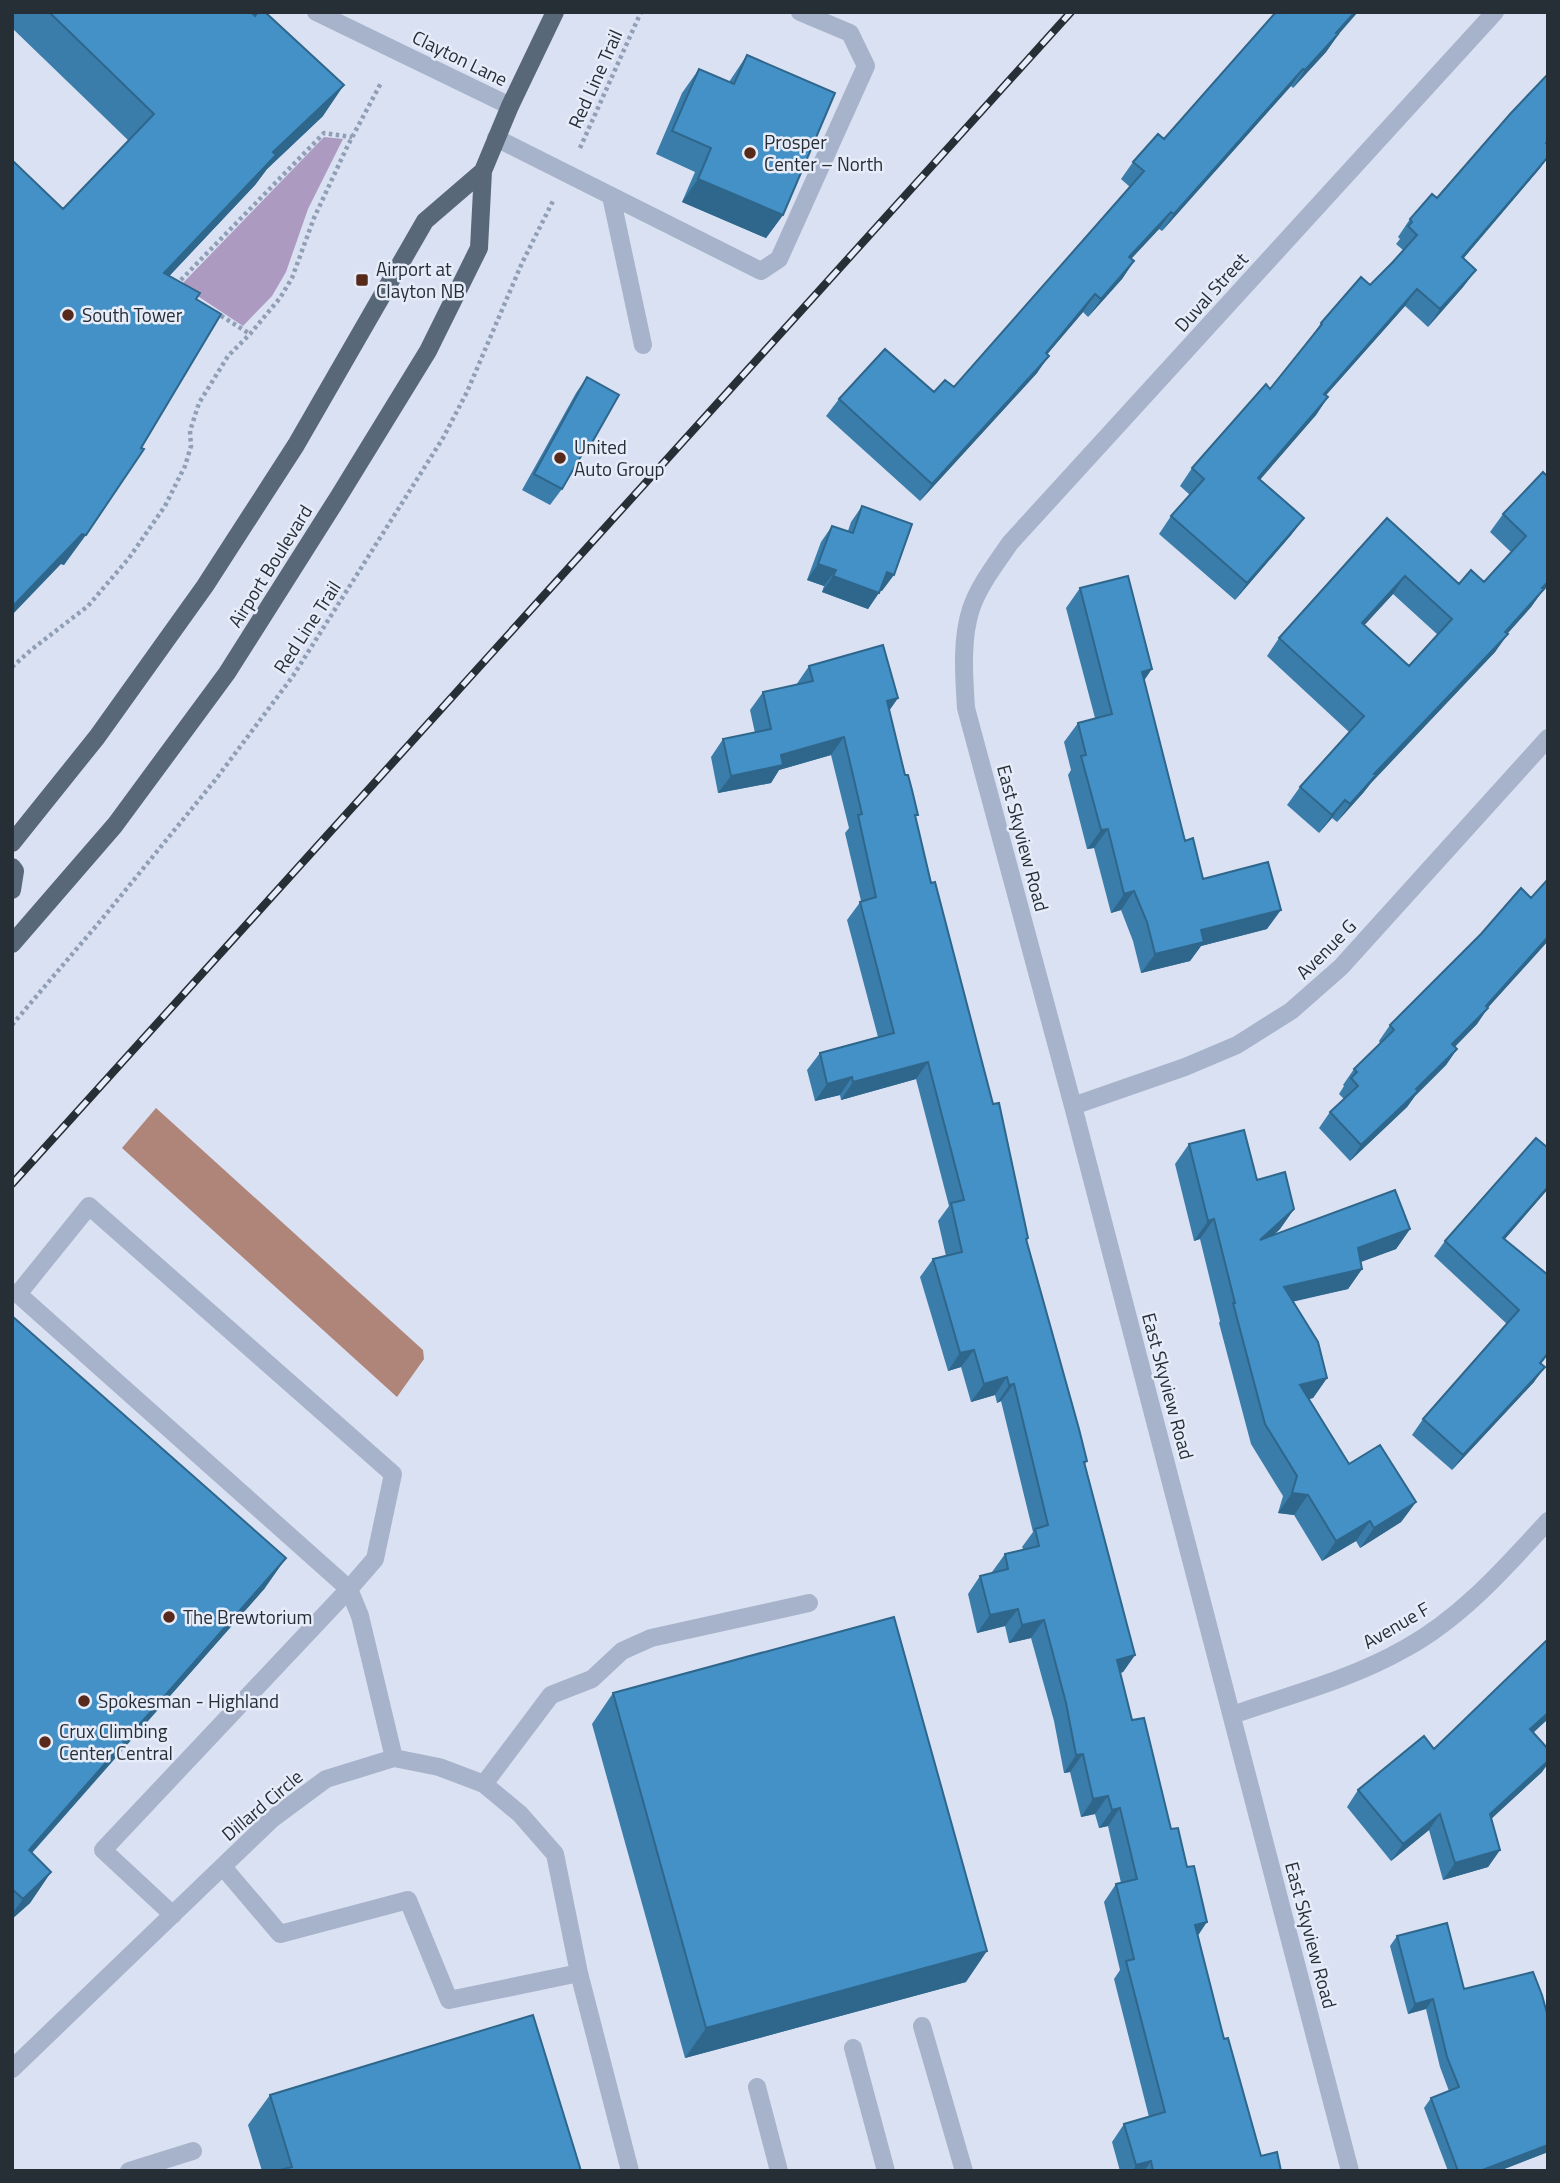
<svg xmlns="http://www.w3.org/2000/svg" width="1560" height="2183" font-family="'Titillium Web',sans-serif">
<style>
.green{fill:#ad9ac1}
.water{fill:#af8479}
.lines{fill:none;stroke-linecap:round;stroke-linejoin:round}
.path{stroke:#909fb6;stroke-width:4.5;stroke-dasharray:3.5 3.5;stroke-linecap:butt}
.minor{stroke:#a6b3ca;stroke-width:18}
.major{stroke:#586878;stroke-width:18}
.rail-casing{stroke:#272f36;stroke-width:8}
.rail{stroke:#e6ecf9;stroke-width:5;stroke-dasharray:16;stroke-linecap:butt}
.wall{fill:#3a7dab;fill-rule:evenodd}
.shaded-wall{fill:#2f668b}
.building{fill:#4391c7;stroke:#2f668b;stroke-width:2;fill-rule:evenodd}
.poi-dot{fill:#572a1c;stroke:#e6ecf9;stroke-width:2.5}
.labels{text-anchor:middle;stroke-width:5;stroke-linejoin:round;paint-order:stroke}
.street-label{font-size:19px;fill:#272f36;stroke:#e6ecf9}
.poi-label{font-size:19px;fill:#272f36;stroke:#e6ecf9;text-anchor:start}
</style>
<rect width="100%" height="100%" fill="#dae1f2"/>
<path class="green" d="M 324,137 L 343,139 L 308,209 L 286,272 L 272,296 L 243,326 L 181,285 Z"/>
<path class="water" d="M 156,1108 L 423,1350 L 424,1359 L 397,1397 L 122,1148 Z"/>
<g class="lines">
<path class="path" d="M 580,148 L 641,12
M 176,285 L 324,133 L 352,137
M 215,312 L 250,334
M 12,667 L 31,650 L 88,606 L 129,558 L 165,506 L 185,466 L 191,446 L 190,431 L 199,403 L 228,356 L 250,334 L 280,298 L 292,278 L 314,218 L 348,145 L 381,83
M 12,1025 L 102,919 L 216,779 L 293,676 L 443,438 L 467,392 L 522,263 L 554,199"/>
<path class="minor" d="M 316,12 L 510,106
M 496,138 L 761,271 L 779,259 L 866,66 L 850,33 L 800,12
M 611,196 L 643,345
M 1073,1106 L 1185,1067 L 1237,1045 L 1291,1011 L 1341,967 L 1548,738
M 1232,1715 C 1290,1695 1352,1679 1406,1648 C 1462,1617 1505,1568 1548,1521
M 484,1784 L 551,1695 L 592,1679 L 622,1651 L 651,1638 L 809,1603
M 223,1867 L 280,1934 L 408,1900 L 449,2000 L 579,1973
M 173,1915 L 103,1850 L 349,1589 L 18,1294 L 89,1206 L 393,1474 L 375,1559 L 349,1589 L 360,1616 L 394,1758
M 922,2026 L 964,2171
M 853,2048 L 886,2171
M 12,2069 L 272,1819 L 326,1779 L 394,1758 L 439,1767 L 484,1784 L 520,1814 L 555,1854 L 579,1973 L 630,2171
M 757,2087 L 779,2171
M 129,2171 L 193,2151
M 1350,2171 L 1073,1106 L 966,708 C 964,677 961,639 971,609 C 979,585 996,564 1010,543 L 1495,12"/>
<path class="major" d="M 12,843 L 97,737 L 205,586 L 296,445 L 425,221 L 483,171
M 12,867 L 15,871 L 12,890
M 12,944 L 115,825 L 227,673 L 339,496 L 428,351 L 479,248 L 483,171 L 510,106 L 555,12"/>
<g class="rail-casing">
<path id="rail" d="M 12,1184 L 1071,12"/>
</g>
<use href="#rail" class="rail"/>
</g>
<path class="wall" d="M 12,12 L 251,12 L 323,116 L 267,169 L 255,185 L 169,276 L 196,299 L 64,565 L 61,564 L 63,209 L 129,141 L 12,28 Z
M 1338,35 L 1326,52 L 1293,88 L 1291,86 L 1162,231 L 1159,229 L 1131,259 L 1134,261 L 1122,279 L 1088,317 L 1083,312 L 1047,354 L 1037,373 L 920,501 L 826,416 L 839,399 L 934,392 L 954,387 L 1130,187 L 1121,179 L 1133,162 L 1164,139 Z
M 747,55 L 783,215 L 766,238 L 682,202 L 695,172 L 656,154 L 682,93 L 699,69 L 729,82 Z
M 1541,167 L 1463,259 L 1476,270 L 1463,287 L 1428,327 L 1405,306 L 1326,395 L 1328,397 L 1316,415 L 1259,480 L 1304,518 L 1291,535 L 1235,600 L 1159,534 L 1171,516 L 1190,495 L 1180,486 L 1192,468 L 1270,389 L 1309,341 L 1321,323 L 1370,285 L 1403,250 L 1396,244 L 1400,239 L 1398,237 L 1410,219 L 1437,198 Z
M 587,377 L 590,446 L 578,461 L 562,489 L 550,505 L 522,490 L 576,393 Z
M 1543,472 L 1541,593 L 1531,607 L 1507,634 L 1495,652 L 1371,783 L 1363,793 L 1337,822 L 1332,818 L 1319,833 L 1287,805 L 1300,787 L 1349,732 L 1267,656 L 1279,638 L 1359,548 L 1459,584 L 1484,582 L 1511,552 L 1490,532 L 1503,514 ZM 1393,594 L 1438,635 L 1409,666 L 1364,625 Z
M 862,506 L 882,591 L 880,590 L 868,609 L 822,592 L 824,586 L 807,580 L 821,542 L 832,526 L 848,531 L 851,522 Z
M 1080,588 L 1144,681 L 1185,841 L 1203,879 L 1267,929 L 1201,946 L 1190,961 L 1141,973 L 1133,941 L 1121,910 L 1111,913 L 1094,848 L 1087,849 L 1068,775 L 1071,770 L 1064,742 L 1078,723 L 1095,718 L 1066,608 Z
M 809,666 L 898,698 L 889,711 L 931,883 L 1028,1238 L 1027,1241 L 1087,1461 L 1085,1464 L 1135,1655 L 1123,1672 L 1120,1673 L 1132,1720 L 1171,1829 L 1224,2039 L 1261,2156 L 1281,2171 L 1120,2171 L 1112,2142 L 1124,2124 L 1149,2117 L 1114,1979 L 1120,1970 L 1104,1902 L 1116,1884 L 1121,1883 L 1108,1826 L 1099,1828 L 1095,1814 L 1081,1817 L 1070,1772 L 1064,1773 L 1054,1721 L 1031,1638 L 1009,1643 L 1005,1626 L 977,1633 L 968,1594 L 980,1576 L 993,1573 L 992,1572 L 1005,1554 L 1023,1549 L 1022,1547 L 1033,1532 L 1001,1401 L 997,1403 L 995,1395 L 971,1402 L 961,1367 L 948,1371 L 920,1277 L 933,1259 L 946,1256 L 938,1221 L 949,1206 L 916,1079 L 841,1100 L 840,1095 L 815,1101 L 807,1070 L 820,1053 L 878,1037 L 847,920 L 861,901 L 845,833 L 849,828 L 831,755 L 779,770 L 771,783 L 718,793 L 711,757 L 723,739 L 755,733 L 750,710 L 763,692 L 796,685 Z
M 1548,879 L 1548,941 L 1488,1007 L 1477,1024 L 1455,1047 L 1457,1049 L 1446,1065 L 1415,1096 L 1407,1107 L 1350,1161 L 1319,1128 L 1330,1112 L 1344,1099 L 1339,1094 L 1344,1086 L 1343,1085 L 1354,1069 L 1380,1043 L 1379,1041 L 1390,1025 L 1531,898 Z
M 1189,1144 L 1257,1180 L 1294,1209 L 1280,1229 L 1273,1236 L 1410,1229 L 1396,1249 L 1361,1262 L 1362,1269 L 1348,1289 L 1293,1301 L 1327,1378 L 1313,1398 L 1309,1399 L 1349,1464 L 1416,1502 L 1401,1522 L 1360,1548 L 1356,1541 L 1322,1561 L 1294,1515 L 1278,1513 L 1283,1496 L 1251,1444 L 1219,1323 L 1220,1321 L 1200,1239 L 1194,1241 L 1175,1164 Z
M 1548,1148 L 1548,1189 L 1504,1240 L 1548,1275 L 1548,1355 L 1541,1364 L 1534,1382 L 1452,1470 L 1412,1435 L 1423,1419 L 1507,1324 L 1434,1256 L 1445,1241 Z
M 12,1316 L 265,1588 L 32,1853 L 51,1872 L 30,1903 L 12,1919 Z
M 1548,1639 L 1548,1719 L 1533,1733 L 1542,1772 L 1491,1819 L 1500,1850 L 1488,1867 L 1443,1880 L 1429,1830 L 1391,1861 L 1347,1807 L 1358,1790 L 1434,1749 Z
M 613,1693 L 966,1982 L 685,2058 L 592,1724 Z
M 1397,1936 L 1464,1989 L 1548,2152 L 1499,2171 L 1448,2171 L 1424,2108 L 1431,2098 L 1449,2091 L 1440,2067 L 1426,2009 L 1408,2014 L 1390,1946 Z
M 270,2095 L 581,2171 L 262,2171 L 248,2125 Z"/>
<path class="shaded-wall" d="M 1355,12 L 1358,12 L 1338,35 L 1326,52 L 1293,88 L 1305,70 Z
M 1303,69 L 1291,86 L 1162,231 L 1174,214 Z
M 344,85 L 323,116 L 267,169 L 255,185 L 143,304 L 164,273 L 273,152 Z
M 1548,157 L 1541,167 L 1449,275 L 1462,257 Z
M 698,179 L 783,215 L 766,238 L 682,202 Z
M 1171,212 L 1159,229 L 1117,274 L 1129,257 Z
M 1134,261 L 1122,279 L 1088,317 L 1101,299 Z
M 1476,270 L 1463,287 L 1428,327 L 1440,309 Z
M 1417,289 L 1405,306 L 1312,411 L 1324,394 Z
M 1095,294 L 1083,312 L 1034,370 L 1046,353 Z
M 1049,356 L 1037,373 L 920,501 L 932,484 Z
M 1328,397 L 1316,415 L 1246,496 L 1258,478 Z
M 1304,518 L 1291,535 L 1235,600 L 1247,583 Z
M 82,534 L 86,535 L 64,565 L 61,564 L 12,615 L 12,607 Z
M 818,564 L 836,570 L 824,586 L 807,580 Z
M 887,572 L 894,575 L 882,591 L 876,589 Z
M 833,576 L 879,593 L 868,609 L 822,592 Z
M 1405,576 L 1393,594 L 1350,641 L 1362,623 Z
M 1548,582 L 1548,586 L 1541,593 L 1531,607 L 1500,642 L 1508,634 L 1495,652 L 1371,783 L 1363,793 L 1337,822 L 1350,804 L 1374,774 L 1505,632 Z
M 1152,669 L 1139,688 L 1142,672 Z
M 898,698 L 885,716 L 887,701 Z
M 844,737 L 831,755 L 779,770 L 771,783 L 718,793 L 731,776 L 781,755 Z
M 1345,800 L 1332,818 L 1319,833 L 1332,815 Z
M 1108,829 L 1094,848 L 1087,849 L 1101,830 Z
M 1134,891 L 1121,910 L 1111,913 L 1124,894 Z
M 1281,910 L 1267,929 L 1201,946 L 1190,961 L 1141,973 L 1155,954 L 1201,930 Z
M 1548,937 L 1548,941 L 1475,1022 L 1486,1006 Z
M 1488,1008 L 1477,1024 L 1441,1060 L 1452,1044 Z
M 1457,1049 L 1446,1065 L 1415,1096 L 1407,1107 L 1350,1161 L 1361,1145 Z
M 928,1062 L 916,1079 L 841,1100 L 853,1082 Z
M 852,1077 L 840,1095 L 815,1101 L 827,1084 Z
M 1548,1187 L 1548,1189 L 1492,1254 L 1503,1238 Z
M 1294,1209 L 1280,1229 L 1246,1260 L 1260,1240 Z
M 1214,1219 L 1200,1239 L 1194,1241 L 1208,1221 Z
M 1410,1229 L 1396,1249 L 1344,1268 L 1358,1248 Z
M 1362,1269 L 1348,1289 L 1270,1307 L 1284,1287 Z
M 974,1350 L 961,1367 L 948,1371 L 960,1353 Z
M 1545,1367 L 1534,1382 L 1452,1470 L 1463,1455 Z
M 1007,1377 L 995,1395 L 971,1402 L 984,1384 Z
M 1327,1378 L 1313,1398 L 1286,1405 L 1300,1385 Z
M 1014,1384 L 1001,1401 L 997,1403 L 1009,1385 Z
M 1292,1493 L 1308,1495 L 1294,1515 L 1278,1513 Z
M 1416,1502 L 1401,1522 L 1360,1548 L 1374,1528 Z
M 1370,1521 L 1356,1541 L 1322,1561 L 1336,1541 Z
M 286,1558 L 265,1588 L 12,1875 L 29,1850 Z
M 1018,1609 L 1005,1626 L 977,1633 L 990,1615 Z
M 1044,1620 L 1031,1638 L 1009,1643 L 1022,1625 Z
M 1135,1655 L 1123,1672 L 1104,1678 L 1117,1660 Z
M 1548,1713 L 1548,1719 L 1518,1746 L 1530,1729 Z
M 1083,1754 L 1070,1772 L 1064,1773 L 1076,1755 Z
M 1548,1761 L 1548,1764 L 1542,1772 L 1478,1831 L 1490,1814 Z
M 1108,1796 L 1095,1814 L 1081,1817 L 1093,1799 Z
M 1120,1808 L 1108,1826 L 1099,1828 L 1112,1810 Z
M 1440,1814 L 1429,1830 L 1391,1861 L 1403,1844 Z
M 1500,1850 L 1488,1867 L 1443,1880 L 1455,1863 Z
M 51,1872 L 30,1903 L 12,1919 L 12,1914 L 23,1899 Z
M 1207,1922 L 1195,1940 L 1195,1925 Z
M 987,1951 L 966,1982 L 685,2058 L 706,2028 Z
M 1433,1999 L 1426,2009 L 1408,2014 L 1415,2004 Z
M 1548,2145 L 1548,2152 L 1499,2171 L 1480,2171 Z
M 1151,2161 L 1144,2171 L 1133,2171 L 1136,2165 Z"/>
<path class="building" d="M 49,12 L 251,12 L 255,16 L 258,12 L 265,12 L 344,85 L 273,152 L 276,155 L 164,273 L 200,293 L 196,299 L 221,314 L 141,448 L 144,449 L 86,535 L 82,534 L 12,607 L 12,160 L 63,209 L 154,114 Z
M 1276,12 L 1284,12 L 1286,13 L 1287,12 L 1355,12 L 1336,33 L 1338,34 L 1305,70 L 1303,69 L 1174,214 L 1171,212 L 1129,257 L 1134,261 L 1101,299 L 1095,294 L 1046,353 L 1049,356 L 932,484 L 839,399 L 885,349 L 934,392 L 945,380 L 954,387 L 1144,171 L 1133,162 L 1158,134 L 1164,139 Z
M 747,55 L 835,93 L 783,215 L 698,179 L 711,148 L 672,131 L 699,69 L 734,84 Z
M 1548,74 L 1548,141 L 1546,143 L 1548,145 L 1548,157 L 1462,257 L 1476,270 L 1440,309 L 1417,289 L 1324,394 L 1328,397 L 1258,478 L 1304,518 L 1247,583 L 1171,516 L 1204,479 L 1192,468 L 1266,384 L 1270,389 L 1322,324 L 1321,323 L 1361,277 L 1370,285 L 1392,263 L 1417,235 L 1408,226 L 1412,222 L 1410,219 L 1432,194 L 1437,198 L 1511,113 Z
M 587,377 L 619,395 L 590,446 L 588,444 L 562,489 L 534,474 Z
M 1543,472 L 1548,477 L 1548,582 L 1542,588 L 1544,589 L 1505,632 L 1508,634 L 1374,774 L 1376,775 L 1350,804 L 1345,800 L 1332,815 L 1300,787 L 1364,716 L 1279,638 L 1387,518 L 1459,584 L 1471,570 L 1484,582 L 1526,536 L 1503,514 ZM 1405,576 L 1452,619 L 1409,666 L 1362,623 Z
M 862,506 L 912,524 L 894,575 L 887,572 L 879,593 L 833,576 L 836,570 L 818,564 L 832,526 L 853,533 Z
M 1128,576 L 1152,669 L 1142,672 L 1185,841 L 1193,838 L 1203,879 L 1268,862 L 1281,910 L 1201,930 L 1204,942 L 1155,954 L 1147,922 L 1134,891 L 1124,894 L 1108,829 L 1101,830 L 1081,756 L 1086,755 L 1078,723 L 1112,714 L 1080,588 Z
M 883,645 L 898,698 L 887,701 L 905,775 L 908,775 L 912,790 L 918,815 L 915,815 L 931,883 L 935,882 L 993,1104 L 999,1103 L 1028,1238 L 1026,1239 L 1079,1429 L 1087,1461 L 1084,1462 L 1135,1655 L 1117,1660 L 1132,1720 L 1144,1718 L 1171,1829 L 1178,1828 L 1187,1867 L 1194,1866 L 1207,1922 L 1195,1925 L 1224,2039 L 1228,2038 L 1261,2156 L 1277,2152 L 1281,2171 L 1153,2171 L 1151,2161 L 1136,2165 L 1124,2124 L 1165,2112 L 1126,1961 L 1134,1959 L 1116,1884 L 1137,1879 L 1120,1808 L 1112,1810 L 1108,1796 L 1093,1799 L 1083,1754 L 1076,1755 L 1066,1703 L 1044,1620 L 1022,1625 L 1018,1609 L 990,1615 L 980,1576 L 1008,1569 L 1005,1554 L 1039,1546 L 1035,1529 L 1048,1525 L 1014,1384 L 1009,1385 L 1007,1377 L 984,1384 L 974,1350 L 960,1353 L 933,1259 L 962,1252 L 951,1203 L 964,1200 L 928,1062 L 853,1082 L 852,1077 L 827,1084 L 820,1053 L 894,1033 L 860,902 L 876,897 L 858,815 L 862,814 L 844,737 L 781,755 L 783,765 L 731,776 L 723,739 L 771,729 L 763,692 L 813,681 L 809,666 Z
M 1548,879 L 1548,937 L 1486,1006 L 1488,1008 L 1452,1044 L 1457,1049 L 1416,1089 L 1418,1091 L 1361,1145 L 1330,1112 L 1358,1086 L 1351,1078 L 1357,1072 L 1354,1069 L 1394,1030 L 1390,1025 L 1481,934 L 1521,888 L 1531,898 Z
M 1244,1130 L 1257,1180 L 1285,1172 L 1294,1209 L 1260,1240 L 1395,1190 L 1410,1229 L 1358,1248 L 1362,1269 L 1284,1287 L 1318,1342 L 1327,1378 L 1300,1385 L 1349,1464 L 1380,1445 L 1416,1502 L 1374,1528 L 1370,1521 L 1336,1541 L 1308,1495 L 1292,1493 L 1297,1476 L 1265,1424 L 1233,1303 L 1235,1303 L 1214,1219 L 1208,1221 L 1189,1144 Z
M 1536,1138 L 1548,1148 L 1548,1187 L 1503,1238 L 1548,1275 L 1548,1353 L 1540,1363 L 1545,1367 L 1463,1455 L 1423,1419 L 1519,1310 L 1445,1241 Z
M 12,1316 L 286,1558 L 29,1850 L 51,1872 L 23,1899 L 12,1889 Z
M 894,1617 L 987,1951 L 706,2028 L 613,1693 Z
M 1548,1639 L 1548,1713 L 1530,1729 L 1548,1749 L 1548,1761 L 1490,1814 L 1500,1850 L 1455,1863 L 1440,1814 L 1403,1844 L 1358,1790 L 1424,1736 L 1434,1749 Z
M 1447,1923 L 1464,1989 L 1533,1972 L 1542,1995 L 1548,2017 L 1548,2145 L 1480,2171 L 1458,2171 L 1431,2098 L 1459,2087 L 1447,2057 L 1433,1999 L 1415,2004 L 1397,1936 Z
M 533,2015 L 581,2171 L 276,2171 L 292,2167 L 270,2095 Z"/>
<g class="poi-dot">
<circle cx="750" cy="153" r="7"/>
<rect x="355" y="273" width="14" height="14" rx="3.5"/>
<circle cx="68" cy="315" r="7"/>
<circle cx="560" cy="458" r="7"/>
<circle cx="169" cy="1617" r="7"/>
<circle cx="84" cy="1701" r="7"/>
<circle cx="45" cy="1742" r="7"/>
</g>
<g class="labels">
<g class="street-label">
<text transform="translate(460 58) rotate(26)" y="7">Clayton Lane</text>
<text transform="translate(595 79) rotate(-66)" y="7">Red Line Trail</text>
<text transform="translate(1211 292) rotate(-48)" y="7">Duval Street</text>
<text transform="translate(270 566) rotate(-58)" y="7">Airport Boulevard</text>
<text transform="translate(307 627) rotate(-57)" y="7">Red Line Trail</text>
<text transform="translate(1023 838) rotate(75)" y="7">East Skyview Road</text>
<text transform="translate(1326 949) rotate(-45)" y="7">Avenue G</text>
<text transform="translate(1168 1386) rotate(75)" y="7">East Skyview Road</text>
<text transform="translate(1396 1625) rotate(-30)" y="7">Avenue F</text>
<text transform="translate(262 1805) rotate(-40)" y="7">Dillard Circle</text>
<text transform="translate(1311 1935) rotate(75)" y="7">East Skyview Road</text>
</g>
<g class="poi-label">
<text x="764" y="149">Prosper<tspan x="764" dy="22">Center – North</tspan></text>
<text x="376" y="276">Airport at<tspan x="376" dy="22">Clayton NB</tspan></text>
<text x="82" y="322">South Tower</text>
<text x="574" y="454">United<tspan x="574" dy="22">Auto Group</tspan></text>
<text x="183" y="1624">The Brewtorium</text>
<text x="98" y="1708">Spokesman - Highland</text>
<text x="59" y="1738">Crux Climbing<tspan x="59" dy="22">Center Central</tspan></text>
</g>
</g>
<rect width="1560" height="2183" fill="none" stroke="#272f36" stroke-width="28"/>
</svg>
